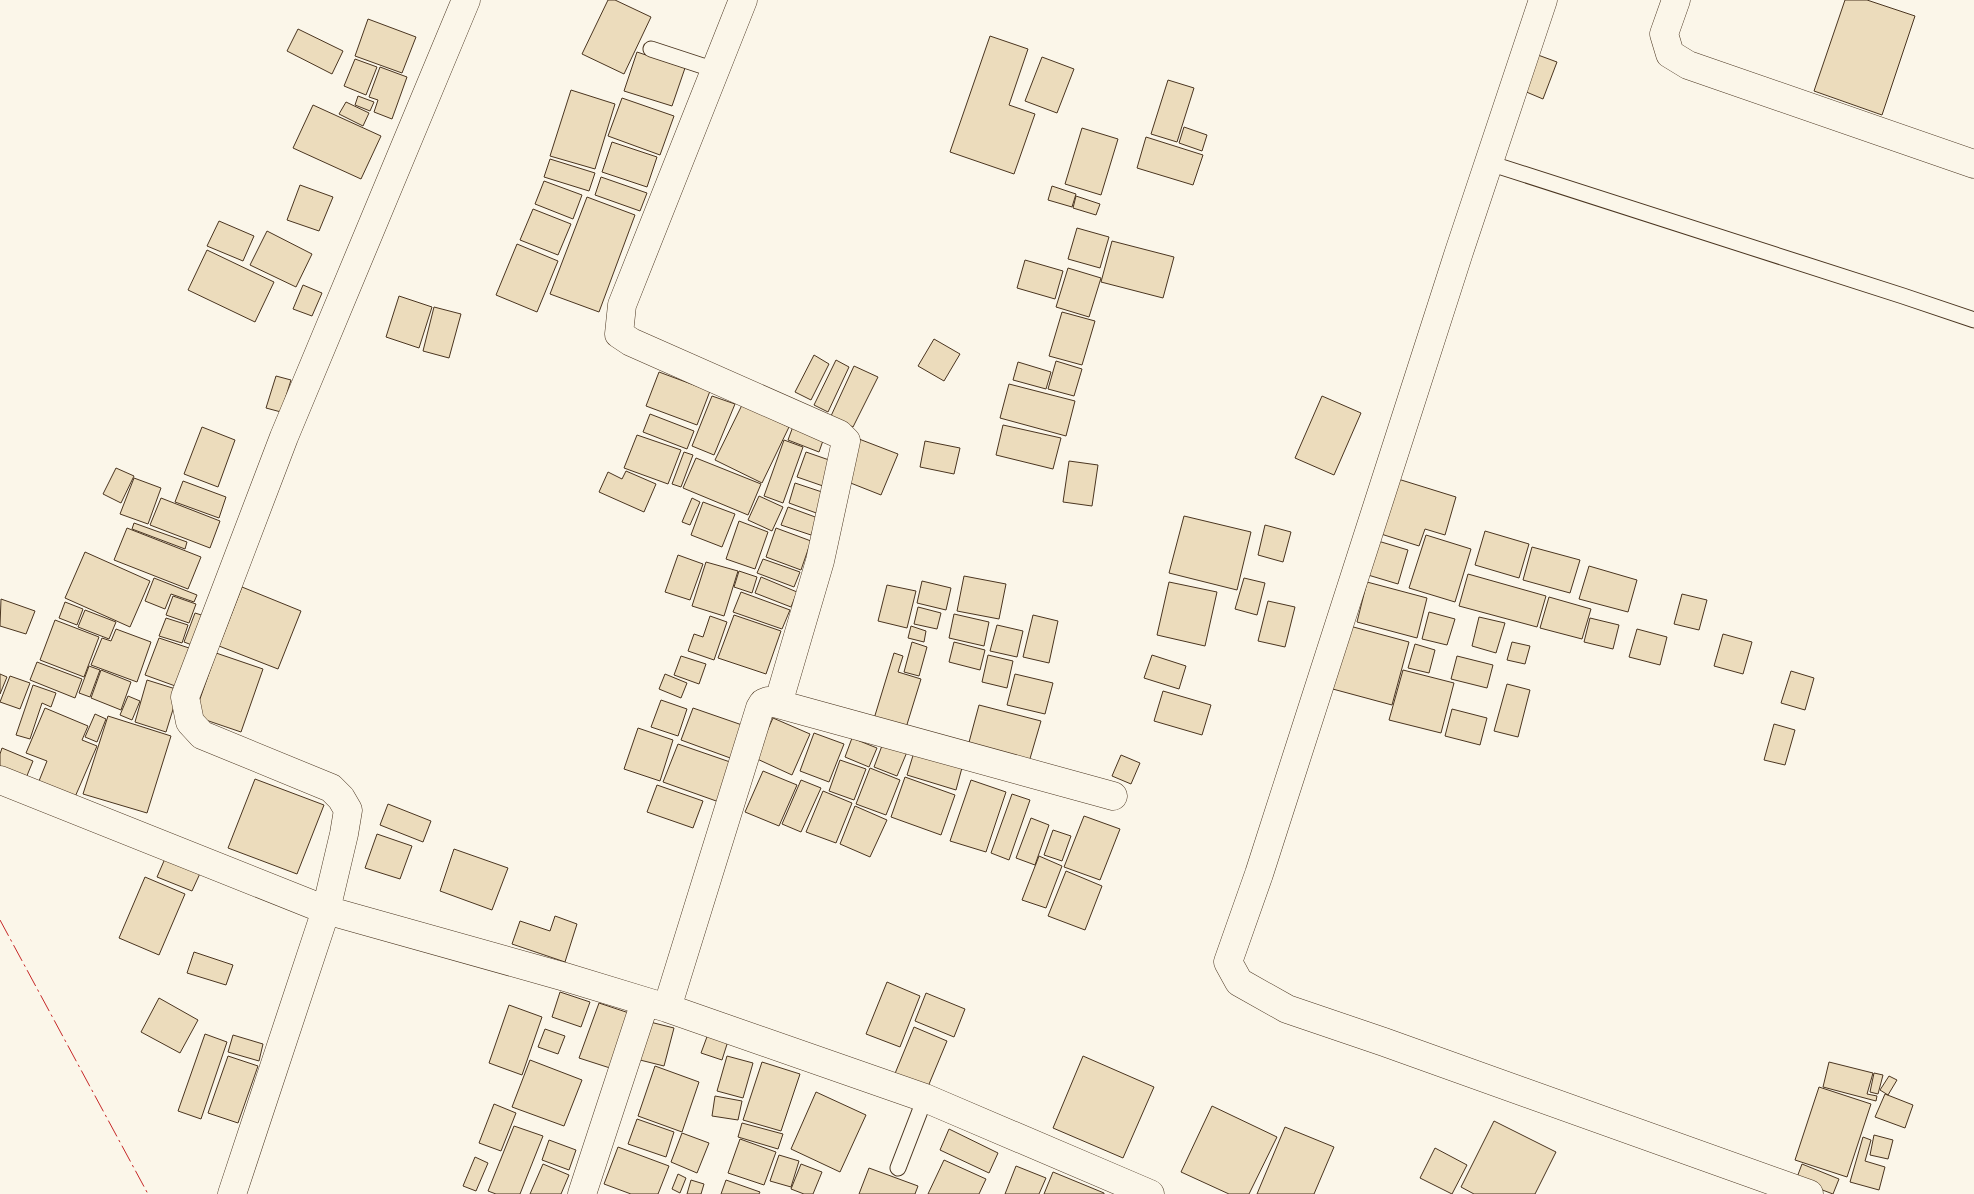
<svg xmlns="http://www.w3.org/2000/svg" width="1974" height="1194" font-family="Quicksand,sans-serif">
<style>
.building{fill:#ecdcbc;stroke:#4a3520}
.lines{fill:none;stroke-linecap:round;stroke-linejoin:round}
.service-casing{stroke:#4a3520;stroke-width:17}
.minor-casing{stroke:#4a3520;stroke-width:29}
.service{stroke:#fbf6e9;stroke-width:15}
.minor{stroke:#fbf6e9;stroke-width:28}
.power{stroke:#c62828;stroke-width:1;stroke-dasharray:18 4 2.5 4;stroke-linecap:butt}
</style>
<rect width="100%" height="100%" fill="#fbf6e9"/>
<path class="building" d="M 608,0 L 615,0 L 651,17 L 624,74 L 582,54 Z
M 1845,0 L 1867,0 L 1915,16 L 1882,115 L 1814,91 Z
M 368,19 L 416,37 L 402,73 L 355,56 Z
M 298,29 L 343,51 L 332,74 L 287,51 Z
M 990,36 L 1028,49 L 1009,105 L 1035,114 L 1014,174 L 950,152 Z
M 637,52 L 685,68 L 672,106 L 624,91 Z
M 1538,55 L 1557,62 L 1543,99 L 1524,91 Z
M 1042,57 L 1074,69 L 1057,113 L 1025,101 Z
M 355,59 L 377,67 L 366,95 L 344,86 Z
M 380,67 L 407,77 L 392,119 L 374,112 L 378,100 L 369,97 Z
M 1168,80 L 1194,88 L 1177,142 L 1151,134 Z
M 571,90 L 615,104 L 595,169 L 550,156 Z
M 358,96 L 374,102 L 370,111 L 355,105 Z
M 622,98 L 674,116 L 660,155 L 608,136 Z
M 346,102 L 369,113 L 363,126 L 339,114 Z
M 313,105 L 381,136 L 361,179 L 293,148 Z
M 1184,127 L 1207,135 L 1202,151 L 1179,143 Z
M 1082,128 L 1118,139 L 1101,195 L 1065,184 Z
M 1146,137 L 1203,155 L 1193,185 L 1137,168 Z
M 612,142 L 657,157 L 647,187 L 602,172 Z
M 550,159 L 595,173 L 589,191 L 544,177 Z
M 601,177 L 647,193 L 640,211 L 595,195 Z
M 544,181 L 582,195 L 573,219 L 535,204 Z
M 300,185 L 333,197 L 319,231 L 287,220 Z
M 1052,186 L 1076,194 L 1072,207 L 1048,200 Z
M 1076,196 L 1100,204 L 1096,215 L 1073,208 Z
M 587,197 L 635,215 L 599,312 L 550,294 Z
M 533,209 L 571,224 L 558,255 L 520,240 Z
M 219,221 L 254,236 L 243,261 L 207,246 Z
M 1077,228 L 1109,237 L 1100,268 L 1068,259 Z
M 267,231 L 312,254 L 296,287 L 250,265 Z
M 1112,241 L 1174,257 L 1163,298 L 1101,282 Z
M 517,244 L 558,261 L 537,312 L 496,295 Z
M 207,250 L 274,282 L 255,322 L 188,290 Z
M 1025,260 L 1063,271 L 1055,299 L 1017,288 Z
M 1068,268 L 1101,278 L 1089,317 L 1056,307 Z
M 303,285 L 322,293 L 312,316 L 293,309 Z
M 399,296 L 432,307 L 419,348 L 386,337 Z
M 434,307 L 461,314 L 449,358 L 423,351 Z
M 1062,312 L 1095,321 L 1082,365 L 1049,356 Z
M 934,339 L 960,354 L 944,381 L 918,366 Z
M 814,355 L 829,364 L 811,400 L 795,392 Z
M 836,360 L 849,367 L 828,412 L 814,405 Z
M 1056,361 L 1082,369 L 1074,396 L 1048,389 Z
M 1018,362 L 1051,372 L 1046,389 L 1013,380 Z
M 854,366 L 878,377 L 853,427 L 831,416 Z
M 659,372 L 710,391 L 697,425 L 646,406 Z
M 276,376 L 291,380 L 281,412 L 266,408 Z
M 1009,384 L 1075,401 L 1066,436 L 1000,418 Z
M 712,396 L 735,404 L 714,455 L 692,446 Z
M 1322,396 L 1361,413 L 1334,475 L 1295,458 Z
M 742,405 L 789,427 L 762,483 L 715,460 Z
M 650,414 L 694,431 L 687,449 L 643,432 Z
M 795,421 L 826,432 L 819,452 L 788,440 Z
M 1003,425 L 1061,438 L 1053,469 L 996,455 Z
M 202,427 L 235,440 L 218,487 L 184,474 Z
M 637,435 L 681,450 L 668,484 L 624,468 Z
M 859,439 L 898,454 L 881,495 L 843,480 Z
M 784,440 L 803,447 L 783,503 L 764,496 Z
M 925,441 L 960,448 L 954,474 L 920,467 Z
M 684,452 L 693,455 L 681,487 L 672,484 Z
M 806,452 L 832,461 L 823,486 L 797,477 Z
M 696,458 L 761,484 L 748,515 L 683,488 Z
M 1069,461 L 1098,465 L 1092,506 L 1063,502 Z
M 116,468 L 134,476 L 121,503 L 103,494 Z
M 626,471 L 656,484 L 644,512 L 599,492 L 608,472 L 622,479 Z
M 134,478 L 161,488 L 148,524 L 120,514 Z
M 1398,479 L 1456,497 L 1445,535 L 1425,529 L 1419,546 L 1381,534 Z
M 183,481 L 226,497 L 219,518 L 175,502 Z
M 795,483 L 825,493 L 819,514 L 789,503 Z
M 759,496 L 783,507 L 772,531 L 748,520 Z
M 161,498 L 220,521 L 210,548 L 150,525 Z
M 692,498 L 700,502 L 690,525 L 682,522 Z
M 703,502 L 735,514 L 722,547 L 691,535 Z
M 788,507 L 818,518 L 811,535 L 781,525 Z
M 1184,516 L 1251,532 L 1237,590 L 1169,573 Z
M 739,521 L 768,532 L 755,569 L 726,559 Z
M 134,523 L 187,542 L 185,549 L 132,529 Z
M 1265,525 L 1291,532 L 1283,562 L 1258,555 Z
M 127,528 L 201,557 L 188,589 L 114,560 Z
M 776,528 L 811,541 L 801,570 L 766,557 Z
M 1485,531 L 1529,544 L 1519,578 L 1475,565 Z
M 1426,535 L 1471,549 L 1455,602 L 1409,588 Z
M 1378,541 L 1408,550 L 1398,584 L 1368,575 Z
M 1532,547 L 1580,560 L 1570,593 L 1523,580 Z
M 85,552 L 150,581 L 130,627 L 65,598 Z
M 678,555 L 703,564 L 690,600 L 665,592 Z
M 763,559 L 800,572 L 794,587 L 757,573 Z
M 706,562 L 738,571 L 724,616 L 692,606 Z
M 1589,566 L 1637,580 L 1628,612 L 1579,599 Z
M 739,571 L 757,577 L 752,593 L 734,587 Z
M 1468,574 L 1546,596 L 1537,627 L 1459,606 Z
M 964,576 L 1006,584 L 999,619 L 957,611 Z
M 761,577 L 797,592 L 791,607 L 755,593 Z
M 154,578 L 197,595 L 194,602 L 171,594 L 165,609 L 145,601 Z
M 1244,578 L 1265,583 L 1257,615 L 1235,609 Z
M 922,581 L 951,588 L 946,610 L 917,603 Z
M 1169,582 L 1217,592 L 1205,646 L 1157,635 Z
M 1367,582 L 1427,598 L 1417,638 L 1357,622 Z
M 887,585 L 916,591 L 907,628 L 878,621 Z
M 242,587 L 301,611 L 278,669 L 219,646 Z
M 741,592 L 790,610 L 782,629 L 733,612 Z
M 1682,594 L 1707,600 L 1699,630 L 1674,624 Z
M 173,596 L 196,604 L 189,623 L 166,615 Z
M 1549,597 L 1591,609 L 1582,639 L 1540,628 Z
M 1,599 L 35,611 L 26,634 L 0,626 Z
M 1268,601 L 1295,607 L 1285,647 L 1258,641 Z
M 65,602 L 83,609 L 77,625 L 59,618 Z
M 918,607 L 941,613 L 937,629 L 914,624 Z
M 85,610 L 116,622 L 109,639 L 78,627 Z
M 1429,612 L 1455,619 L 1447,645 L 1422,639 Z
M 195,613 L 211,618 L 200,648 L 184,642 Z
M 954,614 L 989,622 L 984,646 L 949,638 Z
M 734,615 L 781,631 L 766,674 L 718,658 Z
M 1033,615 L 1058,621 L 1049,663 L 1023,657 Z
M 710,616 L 727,622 L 714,660 L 688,651 L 694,634 L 703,637 Z
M 1479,617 L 1505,623 L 1496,653 L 1472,646 Z
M 166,618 L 188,625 L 182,643 L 159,636 Z
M 1590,618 L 1619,625 L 1613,649 L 1584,642 Z
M 55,620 L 99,637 L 84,677 L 40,660 Z
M 997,625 L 1023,631 L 1017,657 L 990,651 Z
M 1346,625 L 1409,642 L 1392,705 L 1329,688 Z
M 911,626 L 926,631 L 924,642 L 908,638 Z
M 116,629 L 151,642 L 137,682 L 91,665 L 102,638 L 111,641 Z
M 1637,629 L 1667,637 L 1660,665 L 1629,657 Z
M 1723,634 L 1752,642 L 1743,674 L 1714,666 Z
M 159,638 L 192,649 L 178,687 L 145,675 Z
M 912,642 L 927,647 L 919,676 L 904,672 Z
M 954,642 L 985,650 L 980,670 L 949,662 Z
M 1512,642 L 1530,646 L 1525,664 L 1507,660 Z
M 1415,644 L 1435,650 L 1429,673 L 1408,668 Z
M 216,653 L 263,669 L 241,732 L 194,716 Z
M 894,653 L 903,656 L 898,672 L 921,679 L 905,731 L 873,722 Z
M 988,655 L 1013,661 L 1007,688 L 982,682 Z
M 1152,655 L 1186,666 L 1179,689 L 1144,678 Z
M 681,656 L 706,664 L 699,684 L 674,675 Z
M 1457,656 L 1493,665 L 1487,688 L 1451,679 Z
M 37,662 L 82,679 L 75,698 L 30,680 Z
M 89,666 L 100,670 L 90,697 L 79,693 Z
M 101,670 L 131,682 L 121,710 L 91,698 Z
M 1403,670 L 1454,683 L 1441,733 L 1389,720 Z
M 1791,671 L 1814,678 L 1805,710 L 1781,703 Z
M 0,674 L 7,677 L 0,694 Z
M 665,674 L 687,683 L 681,698 L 659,689 Z
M 1015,674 L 1053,683 L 1045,714 L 1007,705 Z
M 10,676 L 30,683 L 20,709 L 0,702 Z
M 147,680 L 179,690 L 166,732 L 135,722 Z
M 1507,684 L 1530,690 L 1518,737 L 1494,731 Z
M 33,685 L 56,693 L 51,707 L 42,703 L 30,739 L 16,735 Z
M 1163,691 L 1211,705 L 1202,735 L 1154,721 Z
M 128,696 L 140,701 L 132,720 L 120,715 Z
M 661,700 L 687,709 L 678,736 L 651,727 Z
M 979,705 L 1041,721 L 1029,762 L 968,746 Z
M 45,708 L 88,726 L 82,740 L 97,746 L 75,797 L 39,781 L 47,761 L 26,753 Z
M 693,708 L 745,726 L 733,759 L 681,740 Z
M 1452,709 L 1487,718 L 1480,745 L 1445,736 Z
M 95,714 L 106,719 L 97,742 L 85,737 Z
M 108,716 L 171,736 L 147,813 L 83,794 Z
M 773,718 L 810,734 L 792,775 L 755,758 Z
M 1774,724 L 1795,730 L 1785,765 L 1764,760 Z
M 638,728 L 673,740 L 660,781 L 624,769 Z
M 814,733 L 844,744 L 829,782 L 800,771 Z
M 852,738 L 877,748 L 869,767 L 845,757 Z
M 883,743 L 907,752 L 897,776 L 874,767 Z
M 678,744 L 733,763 L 719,802 L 663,782 Z
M 2,748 L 33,761 L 26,778 L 0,768 L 0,754 Z
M 915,749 L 963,764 L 956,790 L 907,775 Z
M 1121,755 L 1140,763 L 1131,784 L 1112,776 Z
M 840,760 L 866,769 L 854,800 L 829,791 Z
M 870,768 L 900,780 L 886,815 L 856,804 Z
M 763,771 L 797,785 L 779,826 L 745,812 Z
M 905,777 L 955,795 L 941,835 L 891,817 Z
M 255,779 L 324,805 L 297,874 L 228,848 Z
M 801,780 L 821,788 L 801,832 L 782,824 Z
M 971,780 L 1006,792 L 986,852 L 950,841 Z
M 657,785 L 703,801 L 693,828 L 647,812 Z
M 823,791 L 852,803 L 836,843 L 806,832 Z
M 1012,794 L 1030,800 L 1009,860 L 991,853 Z
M 388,804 L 431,821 L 423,842 L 380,825 Z
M 855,806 L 887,820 L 870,857 L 840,844 Z
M 1084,816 L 1120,829 L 1100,880 L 1064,867 Z
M 1031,818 L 1049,825 L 1035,865 L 1016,858 Z
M 1053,830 L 1071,836 L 1062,861 L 1044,855 Z
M 377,834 L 412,846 L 400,879 L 365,868 Z
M 454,849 L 508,868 L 492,910 L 440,891 Z
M 167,854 L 202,869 L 192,891 L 157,877 Z
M 1039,856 L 1062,866 L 1046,908 L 1022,900 Z
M 1066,871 L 1102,886 L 1085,930 L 1048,916 Z
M 145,877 L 185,894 L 159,955 L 119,938 Z
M 555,916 L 577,924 L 565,962 L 512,944 L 520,921 L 550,931 Z
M 194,952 L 233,965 L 226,985 L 187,973 Z
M 887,982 L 920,996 L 900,1047 L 866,1034 Z
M 560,992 L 590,1002 L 581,1027 L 552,1017 Z
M 926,993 L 965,1009 L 954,1037 L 915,1021 Z
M 159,998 L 198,1020 L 180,1053 L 141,1032 Z
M 599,1003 L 629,1013 L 610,1068 L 579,1058 Z
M 509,1005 L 542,1017 L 522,1075 L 489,1063 Z
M 646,1021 L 674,1028 L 664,1066 L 636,1059 Z
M 914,1027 L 947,1041 L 927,1089 L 894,1076 Z
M 545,1029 L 565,1036 L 558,1054 L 538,1047 Z
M 205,1034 L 227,1042 L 201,1119 L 178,1111 Z
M 708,1034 L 728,1041 L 722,1060 L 701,1053 Z
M 233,1035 L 263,1044 L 259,1061 L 228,1052 Z
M 228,1056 L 258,1066 L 238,1123 L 208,1113 Z
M 727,1056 L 753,1063 L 743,1098 L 717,1091 Z
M 1083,1056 L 1154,1087 L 1123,1158 L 1053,1128 Z
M 530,1060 L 582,1080 L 564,1126 L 512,1107 Z
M 762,1062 L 800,1074 L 781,1131 L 743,1120 Z
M 1829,1062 L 1873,1073 L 1867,1094 L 1877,1096 L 1876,1101 L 1823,1087 Z
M 655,1066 L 699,1082 L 682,1132 L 638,1116 Z
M 1874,1073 L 1883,1075 L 1878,1094 L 1870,1092 Z
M 1889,1076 L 1897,1080 L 1888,1095 L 1880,1090 Z
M 1819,1087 L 1871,1104 L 1847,1177 L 1795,1160 Z
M 816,1092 L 866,1115 L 840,1172 L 791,1149 Z
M 1885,1094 L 1913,1105 L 1905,1128 L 1875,1117 Z
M 715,1096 L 742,1101 L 738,1120 L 712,1116 Z
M 494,1104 L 516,1113 L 501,1151 L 479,1143 Z
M 1212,1106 L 1277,1137 L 1249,1194 L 1229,1194 L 1181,1172 Z
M 637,1119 L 674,1132 L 666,1157 L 628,1144 Z
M 1494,1121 L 1556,1152 L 1535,1194 L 1474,1194 L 1461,1187 Z
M 742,1123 L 783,1134 L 778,1149 L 738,1137 Z
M 514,1126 L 543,1136 L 520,1194 L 496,1194 L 488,1191 Z
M 1285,1127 L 1334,1147 L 1314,1194 L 1257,1194 Z
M 949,1129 L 998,1153 L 989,1173 L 940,1150 Z
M 682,1133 L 709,1143 L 697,1173 L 671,1162 Z
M 1874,1135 L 1893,1140 L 1888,1159 L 1870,1155 Z
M 1863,1137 L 1871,1140 L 1865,1161 L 1885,1167 L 1879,1190 L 1850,1182 Z
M 740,1139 L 776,1152 L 764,1185 L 728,1173 Z
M 549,1140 L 576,1150 L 569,1170 L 542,1160 Z
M 618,1147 L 669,1166 L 658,1194 L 631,1194 L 604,1184 Z
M 1435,1148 L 1467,1165 L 1452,1194 L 1420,1178 Z
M 779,1155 L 799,1161 L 791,1187 L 770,1181 Z
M 475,1157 L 488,1163 L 476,1191 L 463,1186 Z
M 944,1160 L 986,1179 L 979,1194 L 928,1194 Z
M 543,1164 L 569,1175 L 561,1194 L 530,1194 Z
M 801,1164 L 822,1172 L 813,1194 L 804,1194 L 791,1189 Z
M 1802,1164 L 1839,1179 L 1833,1194 L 1796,1180 Z
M 1016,1166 L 1046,1178 L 1039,1194 L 1005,1194 Z
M 869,1168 L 918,1186 L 915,1194 L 859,1194 Z
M 1053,1172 L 1104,1193 L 1104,1194 L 1044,1194 Z
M 678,1174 L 686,1178 L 680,1193 L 672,1189 Z
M 691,1180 L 704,1184 L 701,1194 L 687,1194 Z
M 726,1180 L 760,1192 L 759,1194 L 721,1194 Z"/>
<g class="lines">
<g class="service-casing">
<path id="service" d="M 651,49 L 715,70
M 1489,163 L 1903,296 L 1974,320
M 898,1168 L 925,1098"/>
</g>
<g class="minor-casing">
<path id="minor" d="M 743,0 L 622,305 L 619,334 L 631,342 L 839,434 L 846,441 L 820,561 L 778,704
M 1543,0 L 1459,252 L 1259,874 L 1228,962 L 1239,982 L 1287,1009 L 1384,1042 L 1809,1194
M 1676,0 L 1664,34 L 1670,54 L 1688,65 L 1974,164
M 0,780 L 326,910 L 565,977 L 667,1008 L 925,1098 L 1150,1194
M 667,1008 L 760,708 L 763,703 L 768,701 L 778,704 L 1113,796
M 232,1194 L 326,910 L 344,834 L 348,810 L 341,798 L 331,788 L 202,735 L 190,722 L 185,697 L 284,437 L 466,0
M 582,1194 L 645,1002"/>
</g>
<use href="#service" class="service"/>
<use href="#minor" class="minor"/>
<path class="power" d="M 0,920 L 148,1194"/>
</g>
</svg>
